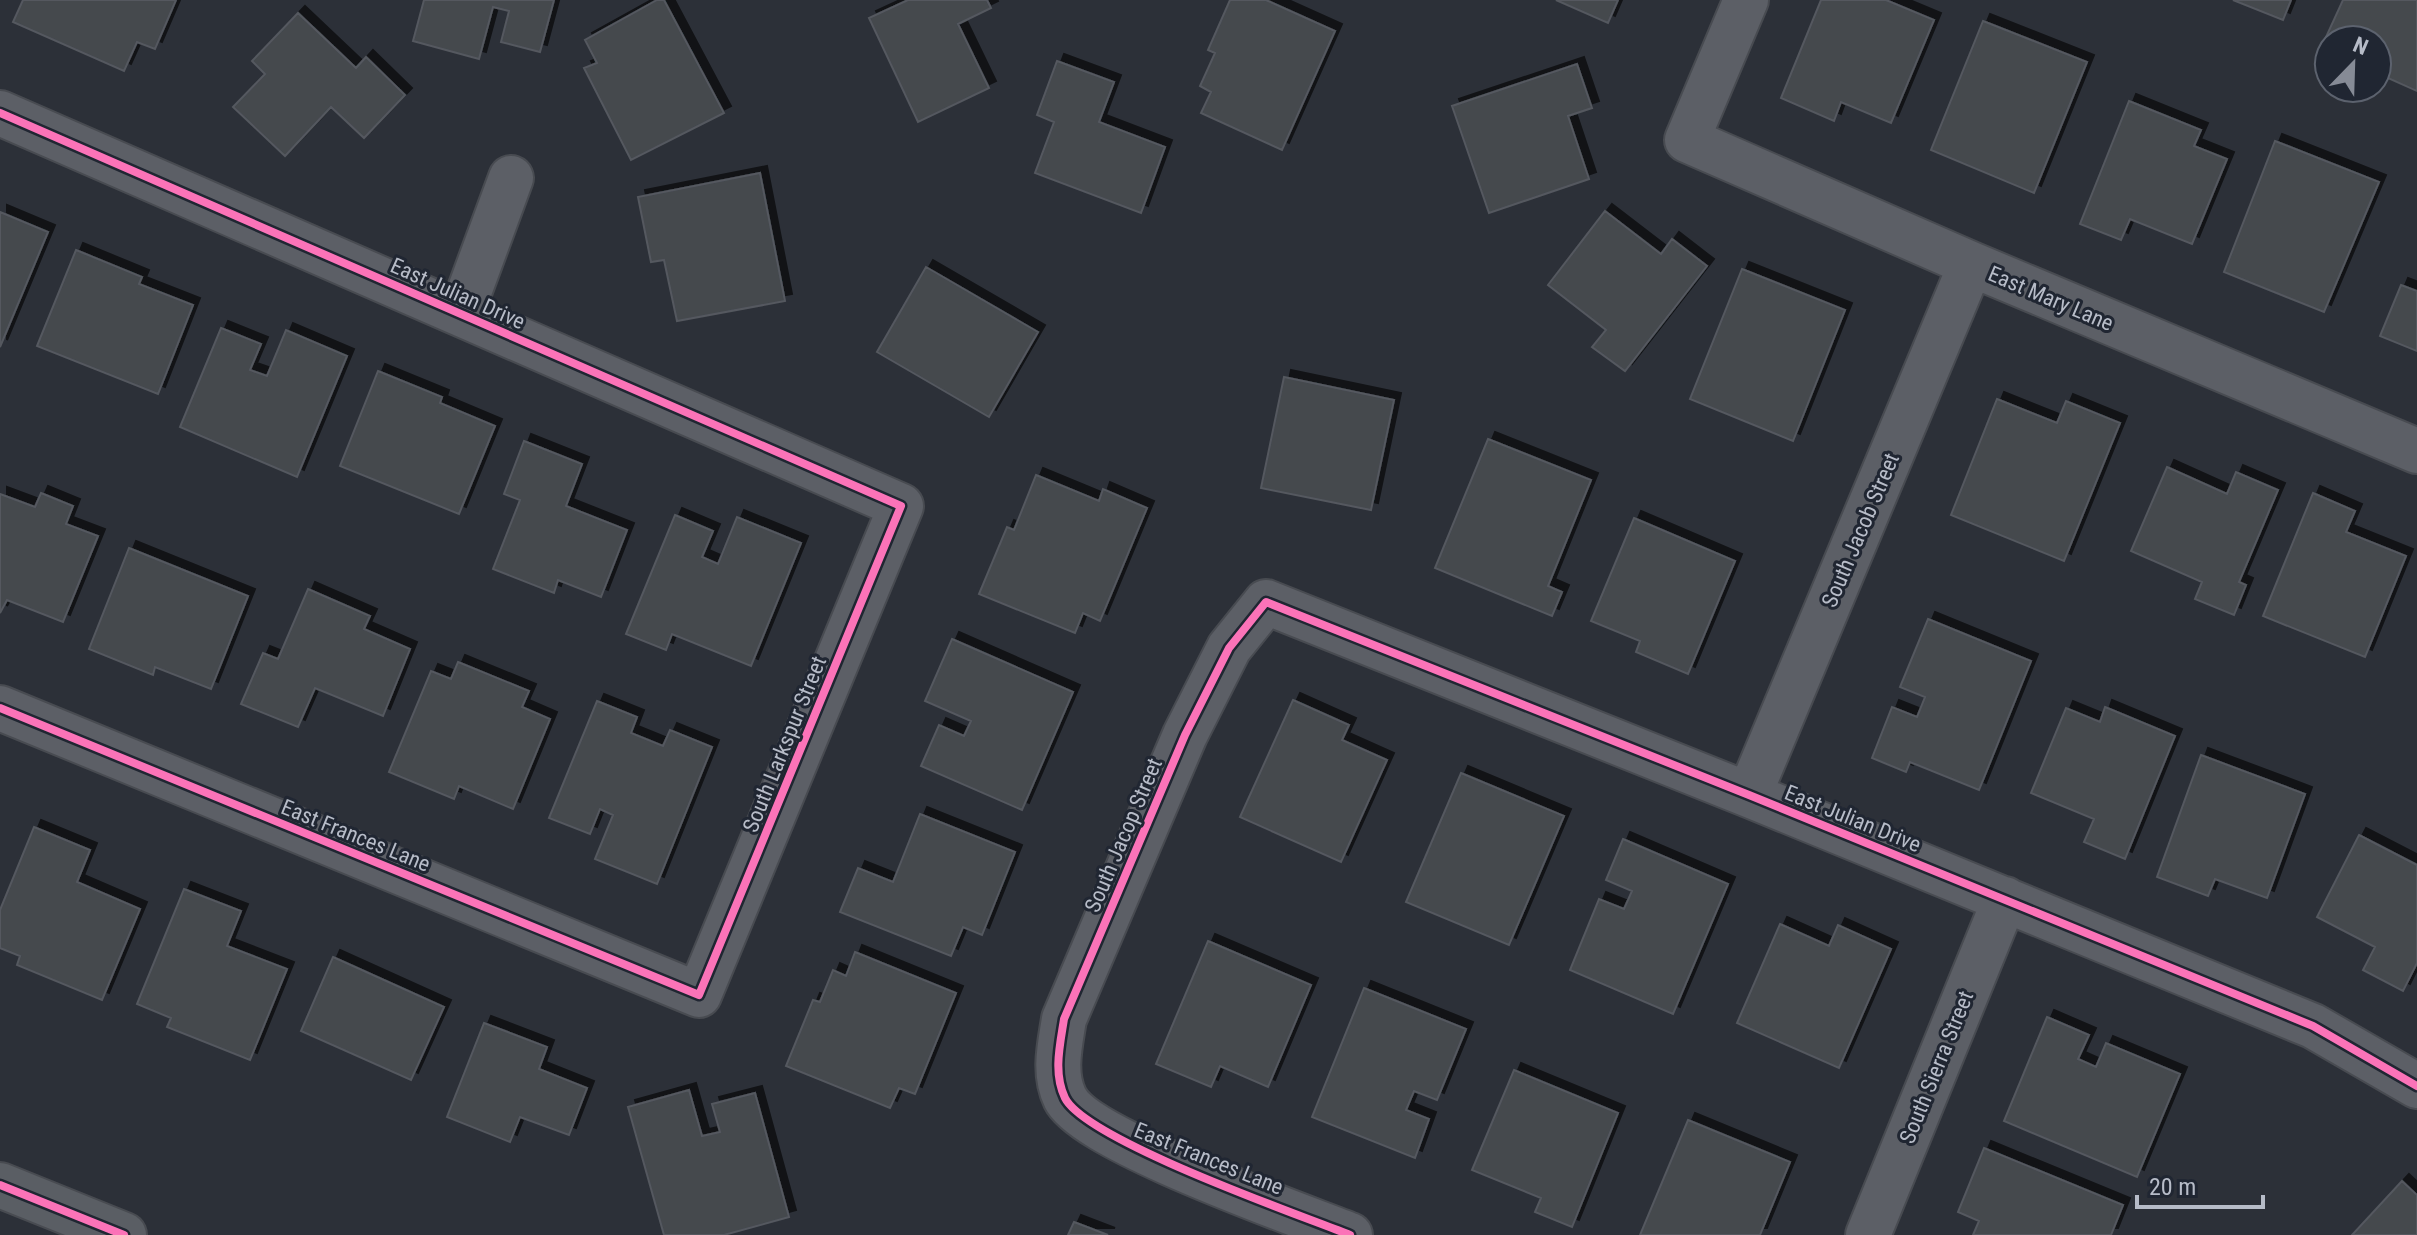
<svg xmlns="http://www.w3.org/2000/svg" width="2417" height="1235" font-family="'Roboto Condensed',sans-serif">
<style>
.building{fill:#44484e;stroke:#54585f;stroke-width:2;filter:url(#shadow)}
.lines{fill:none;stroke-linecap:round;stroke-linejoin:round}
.minor-casing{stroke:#484b51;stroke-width:48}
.secondary-casing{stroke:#484b51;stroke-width:48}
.minor{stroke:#5c5f66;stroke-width:44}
.secondary{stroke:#5a5e64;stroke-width:44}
.cycleway-casing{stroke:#202632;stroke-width:13}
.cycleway{stroke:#fb73b8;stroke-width:8}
.labels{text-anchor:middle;stroke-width:6;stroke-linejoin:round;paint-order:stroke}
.street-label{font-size:22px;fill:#b7bcc8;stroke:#202632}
</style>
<defs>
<filter id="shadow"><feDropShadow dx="7" dy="-7" stdDeviation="0" flood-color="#0009"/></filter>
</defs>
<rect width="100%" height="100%" fill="#2c3038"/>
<path class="building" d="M 23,0 L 176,0 L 155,49 L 137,42 L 124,71 L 13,22 Z
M 424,0 L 554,0 L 540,52 L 501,42 L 509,11 L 493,7 L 479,59 L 413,41 Z
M 657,0 L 664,0 L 724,113 L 631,160 L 584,68 L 597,63 L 585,40 Z
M 908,0 L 987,0 L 991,8 L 958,24 L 989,88 L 918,122 L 869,18 Z
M 1230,0 L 1266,0 L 1335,31 L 1282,150 L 1201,113 L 1211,92 L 1200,86 L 1215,53 L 1208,50 Z
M 1556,0 L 1618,0 L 1608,23 Z
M 1556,0 L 1618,0 L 1608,23 Z
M 1821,0 L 1886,0 L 1934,20 L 1891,123 L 1841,102 L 1834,121 L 1781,98 Z
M 2233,0 L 2291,0 L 2283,20 Z
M 2343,0 L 2417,0 L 2417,91 L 2377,73 L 2377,40 L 2329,40 L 2329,52 L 2321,48 Z
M 298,13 L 356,68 L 366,57 L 405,95 L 364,138 L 331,107 L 285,156 L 233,107 L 265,74 L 252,61 Z
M 1983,21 L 2087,62 L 2034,193 L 1931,150 Z
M 1057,61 L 1114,82 L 1099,122 L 1165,147 L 1141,213 L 1035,173 L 1054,122 L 1037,115 Z
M 1577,64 L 1592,108 L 1568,116 L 1589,179 L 1489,213 L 1452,106 Z
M 2129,101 L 2201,130 L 2194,146 L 2227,159 L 2192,244 L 2130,219 L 2121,240 L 2080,224 Z
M 2275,141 L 2379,182 L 2324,312 L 2224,272 Z
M 760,173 L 785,301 L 677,321 L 664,260 L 651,262 L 638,197 Z
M 1605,211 L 1661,254 L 1672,239 L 1707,266 L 1625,371 L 1592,347 L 1606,330 L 1548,285 Z
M 0,212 L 48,232 L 0,347 Z
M 76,250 L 142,277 L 139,284 L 193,305 L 158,394 L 37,346 Z
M 926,267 L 1038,332 L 989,417 L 877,352 Z
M 1742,269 L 1845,310 L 1793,441 L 1690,399 Z
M 2401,285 L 2417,291 L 2417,351 L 2380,336 Z
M 221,328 L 261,344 L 250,370 L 267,376 L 286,330 L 347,356 L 297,477 L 180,427 Z
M 378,371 L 442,397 L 440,403 L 495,426 L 459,514 L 340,466 Z
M 1284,377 L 1394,400 L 1371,510 L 1261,488 Z
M 1997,399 L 2057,423 L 2066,401 L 2120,423 L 2064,561 L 1951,515 Z
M 1488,439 L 1591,480 L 1548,586 L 1562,592 L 1552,616 L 1435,568 Z
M 524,441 L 582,464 L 566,506 L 627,530 L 601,597 L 558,580 L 554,593 L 493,569 L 520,500 L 504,494 Z
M 2167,467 L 2227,494 L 2236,472 L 2278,490 L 2239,582 L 2246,585 L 2234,615 L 2195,599 L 2202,582 L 2131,551 Z
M 1036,475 L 1099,501 L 1103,489 L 1147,508 L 1100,621 L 1083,613 L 1075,633 L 979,594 L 1007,527 L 1014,530 Z
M 41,493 L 73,506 L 66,524 L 98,536 L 63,622 L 7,600 L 0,613 L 0,494 L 35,507 Z
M 2313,493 L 2355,511 L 2346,532 L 2406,556 L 2365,657 L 2263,616 Z
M 675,515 L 713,531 L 702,557 L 718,564 L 737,517 L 801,543 L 751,666 L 672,634 L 666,650 L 626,634 Z
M 1634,518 L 1735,561 L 1688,674 L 1636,652 L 1640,641 L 1591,621 Z
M 129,548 L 248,596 L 211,689 L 155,667 L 153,675 L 89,649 Z
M 308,589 L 370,616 L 364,629 L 410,649 L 383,716 L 315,688 L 298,727 L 241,704 L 263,653 L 278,659 Z
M 1928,619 L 2031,661 L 1979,790 L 1910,762 L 1906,772 L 1872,758 L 1892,707 L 1917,717 L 1925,697 L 1900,687 Z
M 952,639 L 1073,692 L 1022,810 L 921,766 L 939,725 L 964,736 L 971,721 L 925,701 Z
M 458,662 L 529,691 L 522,707 L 550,719 L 513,809 L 459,786 L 454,799 L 389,772 L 431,671 L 451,679 Z
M 1293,700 L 1349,725 L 1342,740 L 1387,760 L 1341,862 L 1240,817 Z
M 597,701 L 637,717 L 631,733 L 663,746 L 670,730 L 712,747 L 657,884 L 595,859 L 613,815 L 600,809 L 590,834 L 549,818 Z
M 2105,707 L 2175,736 L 2125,859 L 2084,842 L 2094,819 L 2031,793 L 2066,708 L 2100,722 Z
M 2201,755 L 2305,794 L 2267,898 L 2215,879 L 2208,896 L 2157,877 Z
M 1461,773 L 1564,816 L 1509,945 L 1406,902 Z
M 920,814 L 1015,852 L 982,935 L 963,927 L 951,956 L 840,912 L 858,868 L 893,882 Z
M 34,827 L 90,850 L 77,882 L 140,909 L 102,1000 L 17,965 L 20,956 L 0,948 L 0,910 Z
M 2359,835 L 2417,865 L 2417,963 L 2403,991 L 2363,970 L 2375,947 L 2317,917 Z
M 1623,839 L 1728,884 L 1673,1014 L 1570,970 L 1599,899 L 1624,909 L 1632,891 L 1606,880 Z
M 184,889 L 241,911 L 227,946 L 287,969 L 250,1060 L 167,1027 L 171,1018 L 137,1004 Z
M 1780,924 L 1829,946 L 1838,925 L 1891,949 L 1839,1068 L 1737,1023 Z
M 1208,941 L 1311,985 L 1268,1087 L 1220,1066 L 1211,1087 L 1156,1064 Z
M 855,952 L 956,993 L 915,1094 L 899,1088 L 890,1108 L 786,1066 L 813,1000 L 820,1002 L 833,970 L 846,976 Z
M 333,957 L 444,1007 L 411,1080 L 301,1031 Z
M 1364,988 L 1466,1029 L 1437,1100 L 1414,1091 L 1406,1110 L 1429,1119 L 1415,1158 L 1312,1117 Z
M 2047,1017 L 2089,1035 L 2078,1059 L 2096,1067 L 2106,1043 L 2180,1074 L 2137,1177 L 2004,1121 Z
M 484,1023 L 547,1047 L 539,1069 L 587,1088 L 569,1135 L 520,1117 L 510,1142 L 447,1117 Z
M 1514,1070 L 1618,1113 L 1572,1227 L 1535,1212 L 1541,1198 L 1472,1170 Z
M 689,1090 L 702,1136 L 720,1132 L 712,1104 L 755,1093 L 789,1217 L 724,1235 L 664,1235 L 628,1107 Z
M 1688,1120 L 1790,1162 L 1760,1235 L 1640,1235 Z
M 1984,1148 L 2123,1205 L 2111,1235 L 1973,1235 L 1979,1221 L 1958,1212 Z
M 2402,1181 L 2417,1195 L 2417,1235 L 2352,1235 Z
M 1074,1222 L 1108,1235 L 1068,1235 Z"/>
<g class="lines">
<g class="minor-casing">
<path id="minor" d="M 1746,0 L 1687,140 L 1971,264 L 2417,451
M 0,113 L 901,506 L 699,995 L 0,708
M 461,314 L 511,178
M 1749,795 L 1971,264
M 1350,1235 C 1297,1214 1086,1140 1065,1098 C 1053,1073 1060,1045 1064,1019 L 1185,735 L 1229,648 L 1266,602 L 1749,795 L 2313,1026 L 2417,1086
M 1868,1235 L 2005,899"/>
</g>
<g class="secondary-casing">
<path id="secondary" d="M 0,1185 L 124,1235"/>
</g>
<use href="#minor" class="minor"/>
<use href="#secondary" class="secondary"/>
<g class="cycleway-casing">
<path id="cycleway" d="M 0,113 L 901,506 L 699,995 L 0,708
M 0,1185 L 124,1235
M 1350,1235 C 1297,1214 1086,1140 1065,1098 C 1053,1073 1060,1045 1064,1019 L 1185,735 L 1229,648 L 1266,602 L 1749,795 L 2313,1026 L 2417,1086"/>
</g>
<use href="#cycleway" class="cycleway"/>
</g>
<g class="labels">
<g class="street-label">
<text transform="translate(458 293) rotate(24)" y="8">East Julian Drive</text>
<text transform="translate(2051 298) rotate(23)" y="8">East Mary Lane</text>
<text transform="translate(1860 530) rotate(-67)" y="8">South Jacob Street</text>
<text transform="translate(784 744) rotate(-68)" y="8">South Larkspur Street</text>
<text transform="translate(1853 818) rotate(22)" y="8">East Julian Drive</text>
<text transform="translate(356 835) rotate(22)" y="8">East Frances Lane</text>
<text transform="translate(1123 835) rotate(-67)" y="8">South Jacop Street</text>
<text transform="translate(1936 1067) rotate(-68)" y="8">South Sierra Street</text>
<text transform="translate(1209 1158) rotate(22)" y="8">East Frances Lane</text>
</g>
</g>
<g transform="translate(2353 64) rotate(23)"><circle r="38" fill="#202632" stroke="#5c626e" stroke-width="2"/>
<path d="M0-6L14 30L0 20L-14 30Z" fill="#868b96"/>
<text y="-12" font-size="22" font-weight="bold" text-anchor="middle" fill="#b7bcc8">N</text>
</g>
<path d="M2137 1195v12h126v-12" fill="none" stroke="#b7bcc8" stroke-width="4"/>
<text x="2149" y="1195" font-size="24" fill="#b7bcc8" stroke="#202632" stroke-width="6" paint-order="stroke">20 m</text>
</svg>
